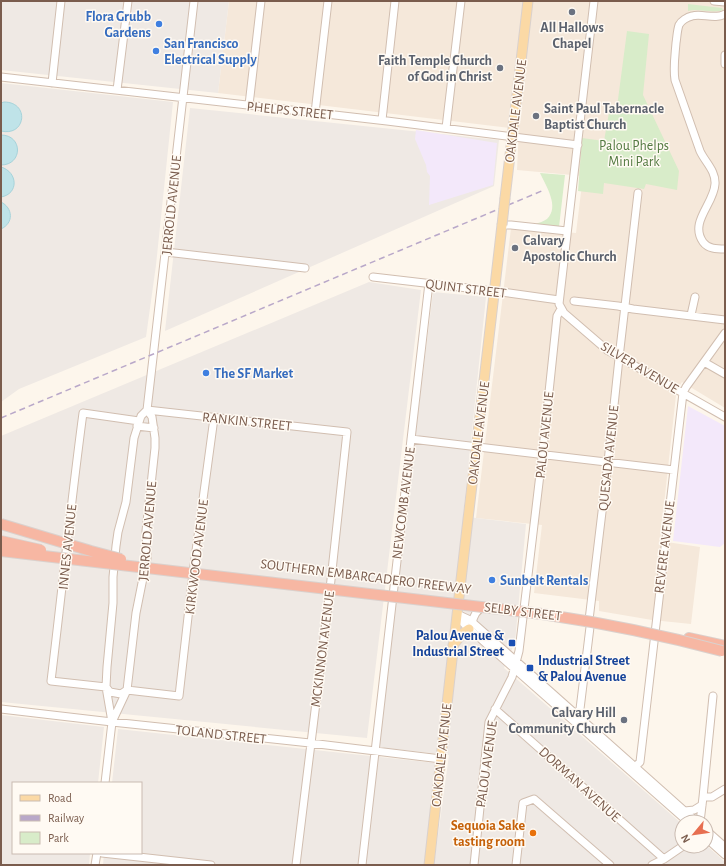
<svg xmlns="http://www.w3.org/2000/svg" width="726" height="866" font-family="'Alegreya Sans',sans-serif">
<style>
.residential{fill:#f5e8da}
.industrial{fill:#efe9e4}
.education{fill:#f3e8fa}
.green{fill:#d8ecc9}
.water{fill:#bfe3e8;stroke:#a5d3da}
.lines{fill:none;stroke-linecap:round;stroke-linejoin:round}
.minor-casing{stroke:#d1beb0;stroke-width:9}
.major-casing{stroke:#dad1cd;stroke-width:11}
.highway-casing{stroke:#dad1cd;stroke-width:12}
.minor{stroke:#fff;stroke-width:7}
.major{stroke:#fbd9a5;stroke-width:9}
.highway{stroke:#f7b7a3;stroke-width:10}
.rail{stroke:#b9a8c9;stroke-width:1.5;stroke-dasharray:6 4;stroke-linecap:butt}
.major-bridge-casing{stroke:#dad1cd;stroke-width:11;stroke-linecap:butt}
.highway-bridge-casing{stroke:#dad1cd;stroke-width:12;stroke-linecap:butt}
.major-bridge{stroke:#fbd9a5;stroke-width:9}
.highway-bridge{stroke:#f7b7a3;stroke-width:10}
.worship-dot{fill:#6b7280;stroke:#fffaf3;stroke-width:1.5}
.shop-dot{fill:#3f7fe0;stroke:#fffaf3;stroke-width:1.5}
.transit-dot{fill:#1a4fb4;stroke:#fffaf3;stroke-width:1.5}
.food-dot{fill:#e8710a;stroke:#fffaf3;stroke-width:1.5}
.labels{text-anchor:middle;stroke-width:3;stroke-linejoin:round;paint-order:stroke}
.shop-label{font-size:14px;font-weight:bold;fill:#366cbe;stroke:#fffaf3;text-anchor:start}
.worship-label{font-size:14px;font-weight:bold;fill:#5b616d;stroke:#fffaf3;text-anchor:end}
.street-label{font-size:14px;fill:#7a5c4d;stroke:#fffaf3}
.park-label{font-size:14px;fill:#537a41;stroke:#fffaf3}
.transit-label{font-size:14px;font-weight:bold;fill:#164399;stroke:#fffaf3;text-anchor:end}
.food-label{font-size:14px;font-weight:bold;fill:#c56008;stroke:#fffaf3;text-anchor:end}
</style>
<rect width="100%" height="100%" fill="#fdf6ec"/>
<path class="residential" d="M 229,1 L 725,1 L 725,408 L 682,382 L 677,390 L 676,395 L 660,541 L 700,547 L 691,624 L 652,620 L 599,611 L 599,601 L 534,593 L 542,525 L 476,518 L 511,228 L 576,233 L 583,176 L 517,170 L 519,129 L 218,93 Z"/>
<path class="industrial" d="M 1,1 L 229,1 L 218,93 L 1,70 Z
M 1,83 L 173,102 L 156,265 L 146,337 L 19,389 L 1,402 Z
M 190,108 L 499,140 L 494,186 L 165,331 Z
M 369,282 L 421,290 L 367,738 L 1,702 L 1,436 Z
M 433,292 L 486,297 L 463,516 L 476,518 L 526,524 L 515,642 L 504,668 L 682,824 L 682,846 L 706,846 L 706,845 L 725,862 L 725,865 L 434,865 L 449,755 L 377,747 Z
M 1,715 L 104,727 L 98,783 L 13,783 L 13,853 L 90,853 L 89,865 L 1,865 Z
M 118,729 L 436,763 L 424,865 L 103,865 L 104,853 L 141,853 L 141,783 L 112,783 Z"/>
<path class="education" d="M 416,130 L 497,143 L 493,185 L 429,205 L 430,176 L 427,172 L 426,165 L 415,139 Z
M 688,406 L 725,426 L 725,543 L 720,547 L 673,541 Z"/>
<path class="green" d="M 688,4 L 722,8 L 723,10 C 712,14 699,8 688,11 Z
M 627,31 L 649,34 L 643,95 L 679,171 L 677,190 L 646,184 L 644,189 L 604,183 L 603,194 L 578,191 L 582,138 L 604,141 L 610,107 L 617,107 Z
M 540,173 L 565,175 L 559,227 L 535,224 C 539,223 544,221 547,219 C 560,207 546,186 540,173 Z"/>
<path class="water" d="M 4,102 C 30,102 26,137 1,131 L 1,103 Z
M 1,135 C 23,135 23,165 1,165 Z
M 1,167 C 18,172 19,194 1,197 Z
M 1,202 C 13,208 14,223 1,229 Z"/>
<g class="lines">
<g class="minor-casing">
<path id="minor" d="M 594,1 L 559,304 L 564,313 L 607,350 L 725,417
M 714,1 L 725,2
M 725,14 C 715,20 702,13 692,16 C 687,17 681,21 679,25 C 677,31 677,37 676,43 C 675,56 673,68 675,80 L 700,151 C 705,162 716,171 715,184 C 714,204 689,222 703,242 C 708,249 717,249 725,249
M 725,55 L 725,64
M 1,77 L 387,121 L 578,145
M 52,83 L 61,1
M 117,90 L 128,1
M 249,105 L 261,1
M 315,113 L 328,1
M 382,120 L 395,1
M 446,128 L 461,1
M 502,225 L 511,225 L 567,231
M 166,252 L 305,268
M 373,277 L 502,292 L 559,300
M 574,301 L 618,306 L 633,309 L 725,320
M 691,315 L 695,297
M 704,362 L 725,374
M 147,410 L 347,432 L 330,589 L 296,865
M 139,421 L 83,413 C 71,502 62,591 51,681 L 106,687 L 110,692 L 121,694 L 127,690 L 179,696 L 193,573 L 214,418
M 137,426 L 154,428
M 411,439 L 674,470
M 457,614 L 470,620 L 697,822
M 458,616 L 465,625 L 688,822
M 472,623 C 474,615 476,611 483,607
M 1,709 L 112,722 L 310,743 L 441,759
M 495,709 L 664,859
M 572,719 L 580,709 L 590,627 L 589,620 L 608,462 L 620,349 L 638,193
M 112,722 L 127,690 L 136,613 L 147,558 L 146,531 L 155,448 L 155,438 L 152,417 L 147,410
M 631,771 L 640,762 L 683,393 L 686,387 L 725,333
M 105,783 L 112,722 L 106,687 L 107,667 L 113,603 L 113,577 L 116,546 L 118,532 L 126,502 L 134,438 L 141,416 L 147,410 L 194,1
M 703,797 L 712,797 L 725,789
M 685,811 L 694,810 L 702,805
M 700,822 L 703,797 L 713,696
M 706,830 L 725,847
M 706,838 L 725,855
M 102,853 L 211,865
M 95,865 L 97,853
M 362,865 L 429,283
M 474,865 L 489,722 L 512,677 L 519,651 L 543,449 L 557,316 L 561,309
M 516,865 L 523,803 L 534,799 L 610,865
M 652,865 L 664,859 L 683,846"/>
</g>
<g class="major-casing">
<path id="major" d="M 505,198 L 528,1
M 453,645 L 463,633 L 469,629
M 429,865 L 459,597 L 502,225"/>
</g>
<g class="highway-casing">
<path id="highway" d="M 689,638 L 725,646"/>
</g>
<use href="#minor" class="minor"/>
<use href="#major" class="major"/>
<use href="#highway" class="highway"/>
<path class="rail" d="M 1,418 L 544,190"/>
<g class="major-bridge-casing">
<path id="major-bridge" d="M 502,225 L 505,198"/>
</g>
<g class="highway-bridge-casing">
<path id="highway-bridge" d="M 1,524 L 91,551 L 121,559
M 1,541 L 41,550
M 1,551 L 542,614 C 603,623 663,635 722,651"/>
</g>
<use href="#major-bridge" class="major-bridge"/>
<use href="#highway-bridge" class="highway-bridge"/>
</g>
<g class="worship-dot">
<circle cx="572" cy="12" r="4"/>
<circle cx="500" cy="68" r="4"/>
<circle cx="536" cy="116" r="4"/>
<circle cx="515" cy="248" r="4"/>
<circle cx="624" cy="720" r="4"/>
</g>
<g class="shop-dot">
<circle cx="159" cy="24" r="4"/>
<circle cx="156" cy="51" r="4"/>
<circle cx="206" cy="373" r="4"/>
<circle cx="492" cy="580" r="4"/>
</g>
<g class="transit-dot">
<rect x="508" y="639" width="8" height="8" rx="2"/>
<rect x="526" y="664" width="8" height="8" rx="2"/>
</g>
<circle class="food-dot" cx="533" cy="833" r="4"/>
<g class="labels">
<g class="shop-label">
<text x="151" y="21" text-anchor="end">Flora Grubb<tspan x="151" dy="16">Gardens</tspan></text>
<text x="164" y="48">San Francisco<tspan x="164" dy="16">Electrical Supply</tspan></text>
<text x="214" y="378">The SF Market</text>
<text x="500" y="585">Sunbelt Rentals</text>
</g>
<g class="worship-label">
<text x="572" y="32" text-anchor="middle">All Hallows<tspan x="572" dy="16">Chapel</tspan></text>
<text x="492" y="65">Faith Temple Church<tspan x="492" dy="16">of God in Christ</tspan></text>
<text x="544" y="113" text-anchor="start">Saint Paul Tabernacle<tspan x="544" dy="16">Baptist Church</tspan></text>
<text x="523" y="245" text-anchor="start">Calvary<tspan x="523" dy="16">Apostolic Church</tspan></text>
<text x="616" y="717">Calvary Hill<tspan x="616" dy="16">Community Church</tspan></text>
</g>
<g class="street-label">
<text transform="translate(290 110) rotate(6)" y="5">PHELPS STREET</text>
<text transform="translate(515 111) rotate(-83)" y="5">OAKDALE AVENUE</text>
<text transform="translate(171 205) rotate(-84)" y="5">JERROLD AVENUE</text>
<text transform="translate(466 288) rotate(7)" y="5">QUINT STREET</text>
<text transform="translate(640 367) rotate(31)" y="5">SILVER AVENUE</text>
<text transform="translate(247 421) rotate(6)" y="5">RANKIN STREET</text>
<text transform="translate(478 433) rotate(-83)" y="5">OAKDALE AVENUE</text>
<text transform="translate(544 435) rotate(-84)" y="5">PALOU AVENUE</text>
<text transform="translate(608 458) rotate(-84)" y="5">QUESADA AVENUE</text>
<text transform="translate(403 503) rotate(-83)" y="5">NEWCOMB AVENUE</text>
<text transform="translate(147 531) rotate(-85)" y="5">JERROLD AVENUE</text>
<text transform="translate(67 547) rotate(-84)" y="5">INNES AVENUE</text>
<text transform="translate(664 547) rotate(-83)" y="5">REVERE AVENUE</text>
<text transform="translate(196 557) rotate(-83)" y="5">KIRKWOOD AVENUE</text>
<text transform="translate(366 576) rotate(7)" y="5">SOUTHERN EMBARCADERO FREEWAY</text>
<text transform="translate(523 611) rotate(7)" y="5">SELBY STREET</text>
<text transform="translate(322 649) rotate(-83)" y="5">MCKINNON AVENUE</text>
<text transform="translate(221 734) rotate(6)" y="5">TOLAND STREET</text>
<text transform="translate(441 755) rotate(-84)" y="5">OAKDALE AVENUE</text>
<text transform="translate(486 764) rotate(-82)" y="5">PALOU AVENUE</text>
<text transform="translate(580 784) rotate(42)" y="5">DORMAN AVENUE</text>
</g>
<g class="park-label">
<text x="634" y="150">Palou Phelps<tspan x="634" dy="16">Mini Park</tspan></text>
</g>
<g class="transit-label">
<text x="504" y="640">Palou Avenue &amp;<tspan x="504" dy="16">Industrial Street</tspan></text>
<text x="538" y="665" text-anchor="start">Industrial Street<tspan x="538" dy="16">&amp; Palou Avenue</tspan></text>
</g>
<g class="food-label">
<text x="525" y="830">Sequoia Sake<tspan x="525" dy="16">tasting room</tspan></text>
</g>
</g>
<rect width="726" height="866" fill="none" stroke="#7a5c4d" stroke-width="4"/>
<rect x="12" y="782" width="130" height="72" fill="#fffaf3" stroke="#cabbb1"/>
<rect x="20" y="795" width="20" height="6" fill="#fbd9a5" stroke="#cabbb1"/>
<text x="48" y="802" font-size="12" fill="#7a5c4d">Road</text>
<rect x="20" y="815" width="20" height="6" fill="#b9a8c9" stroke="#cabbb1"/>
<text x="48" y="822" font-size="12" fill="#7a5c4d">Railway</text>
<rect x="20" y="832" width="20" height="12" fill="#d8ecc9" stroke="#cabbb1"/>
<text x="48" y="842" font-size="12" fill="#7a5c4d">Park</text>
<g transform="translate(694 834) rotate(241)"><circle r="19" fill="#fffaf3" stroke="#cabbb1"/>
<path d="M0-3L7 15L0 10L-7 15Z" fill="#e76f51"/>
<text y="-6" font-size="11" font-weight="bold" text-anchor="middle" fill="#7a5c4d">N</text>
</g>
</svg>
